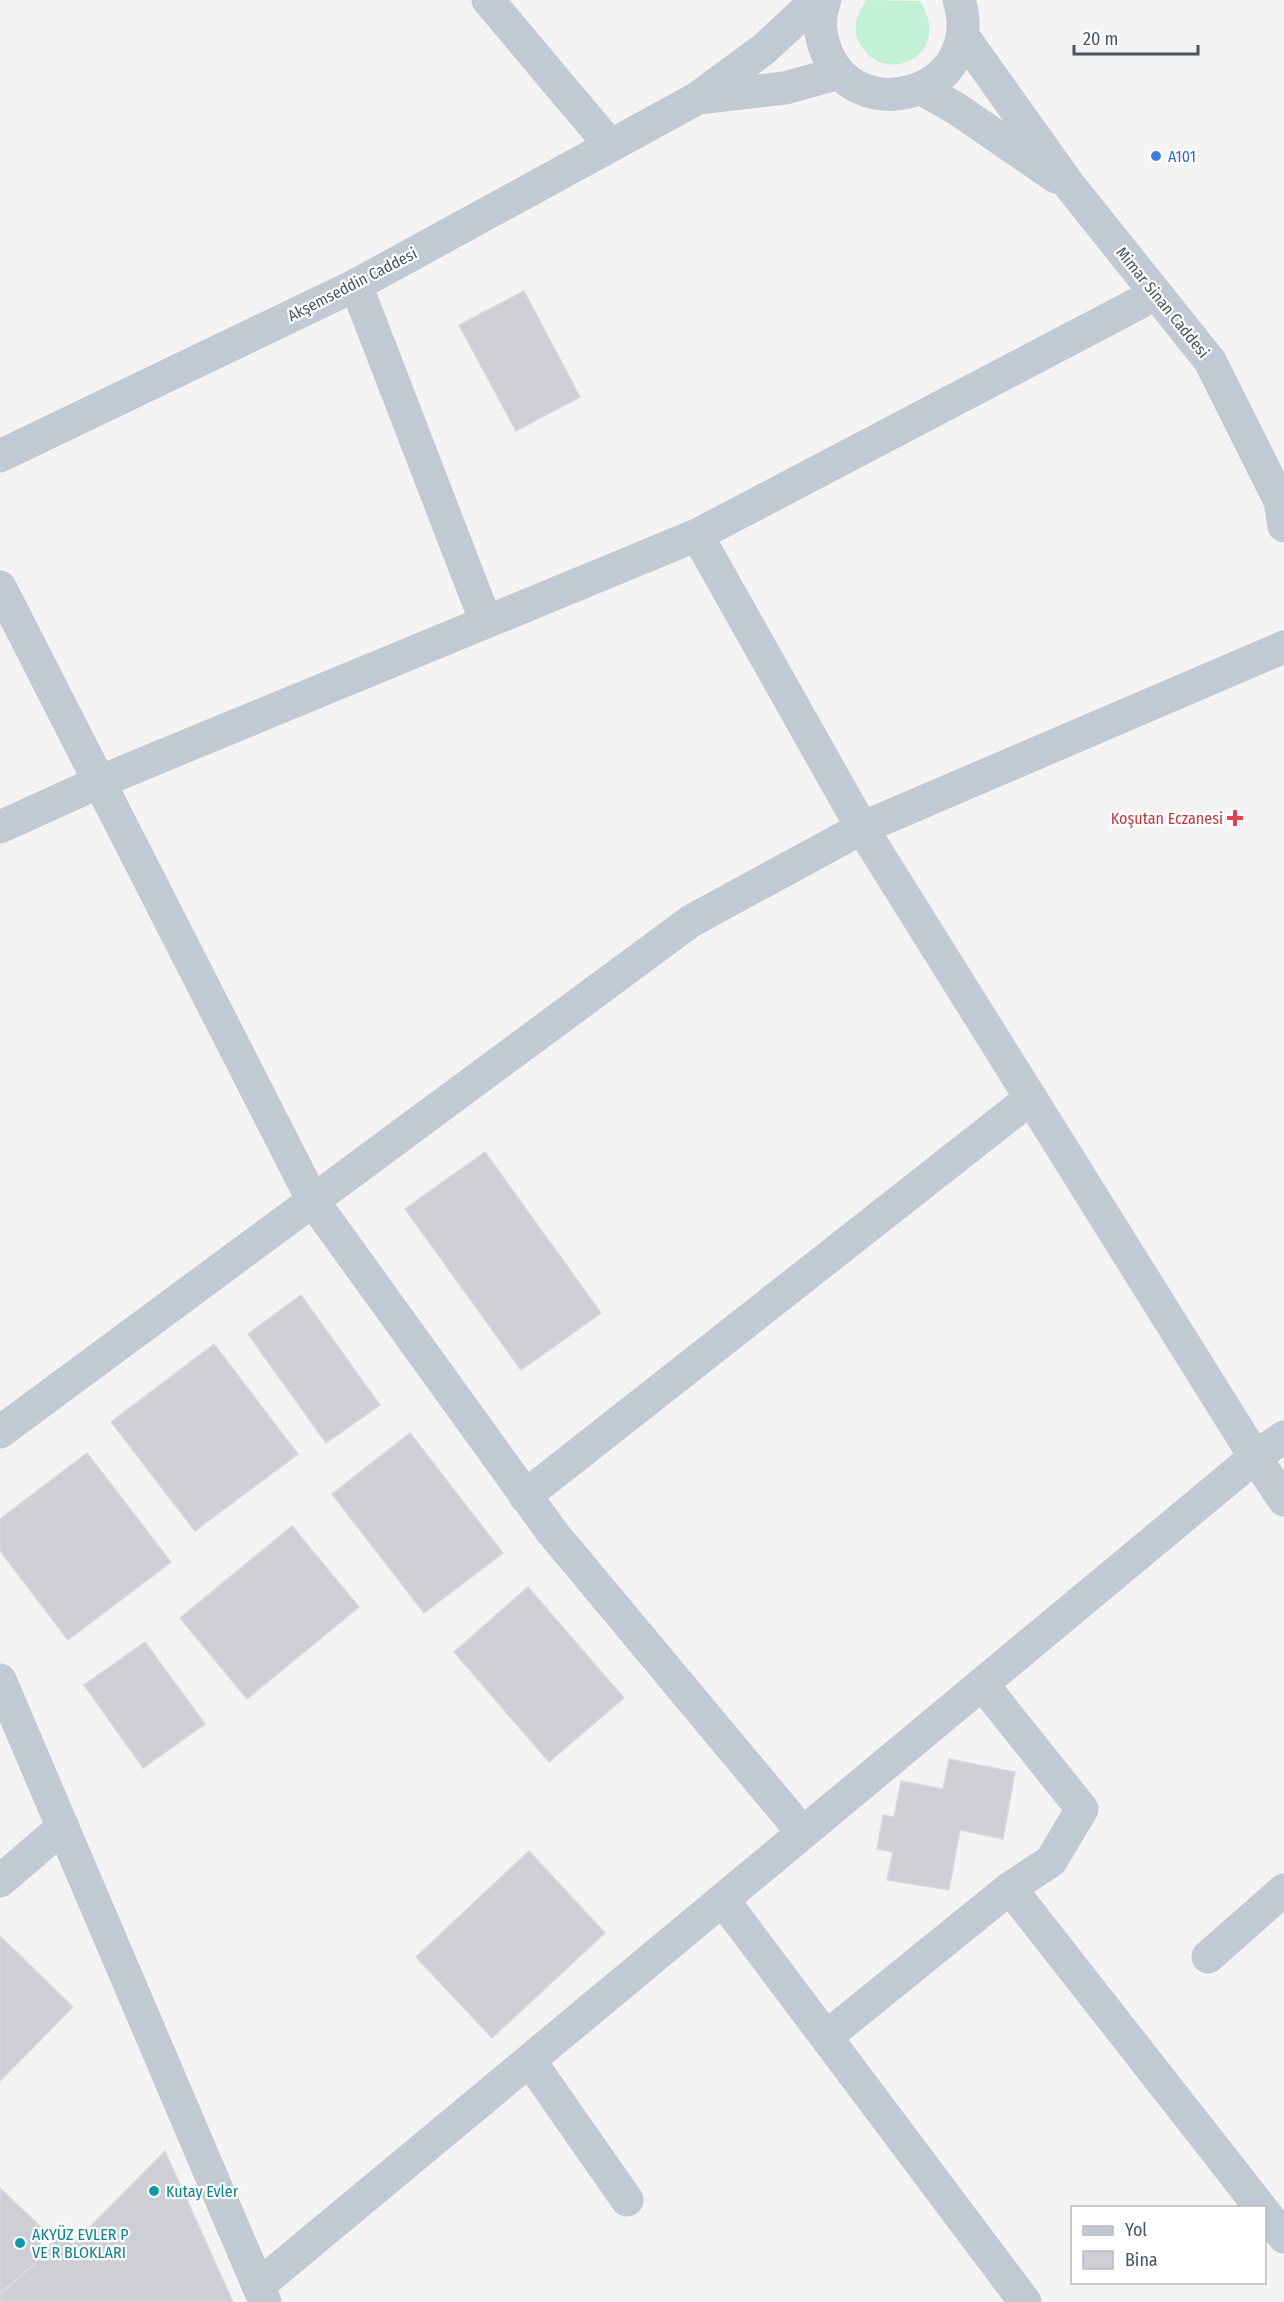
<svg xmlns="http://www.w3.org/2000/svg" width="1284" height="2302" font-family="'Fira Sans Condensed',sans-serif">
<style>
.green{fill:#c3f1d5}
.building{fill:#cdcfd5;stroke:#d7d9de;stroke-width:1.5}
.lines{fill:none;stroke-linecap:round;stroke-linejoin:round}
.minor{stroke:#c1cad2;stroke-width:33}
.tertiary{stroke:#c1cad2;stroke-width:33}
.shop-dot{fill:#3f7fe0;stroke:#fff;stroke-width:2}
.health-dot{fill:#e0444e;stroke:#fff;stroke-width:2}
.culture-dot{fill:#0f9aa8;stroke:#fff;stroke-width:2}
.labels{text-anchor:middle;stroke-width:4.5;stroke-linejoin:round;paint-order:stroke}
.shop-label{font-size:16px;fill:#366cbe;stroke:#fff;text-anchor:start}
.street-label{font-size:16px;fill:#4a5661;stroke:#fff}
.health-label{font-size:16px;fill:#be3a42;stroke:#fff;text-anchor:end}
.culture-label{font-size:16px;fill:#0d838f;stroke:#fff;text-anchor:start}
</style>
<rect width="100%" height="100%" fill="#f5f3f3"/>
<path class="green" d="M 866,0 L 920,1 C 954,53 888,87 862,47 C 851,31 856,16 866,0 Z"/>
<path class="building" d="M 524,291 L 580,397 L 516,431 L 459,325 Z
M 485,1152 L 601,1313 L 521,1370 L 405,1209 Z
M 301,1295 L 380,1405 L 326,1443 L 248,1334 Z
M 214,1344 L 298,1454 L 195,1531 L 111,1422 Z
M 410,1433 L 503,1553 L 424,1613 L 332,1494 Z
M 87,1453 L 171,1562 L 68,1640 L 0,1551 L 0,1519 Z
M 292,1526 L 359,1607 L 247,1699 L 180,1618 Z
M 528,1587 L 624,1698 L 549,1762 L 454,1652 Z
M 145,1642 L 205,1724 L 143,1768 L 84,1685 Z
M 949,1759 L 1015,1772 L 1003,1839 L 960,1830 L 949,1890 L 887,1880 L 893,1852 L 877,1849 L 883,1815 L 894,1817 L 901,1781 L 943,1789 Z
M 529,1851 L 605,1933 L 492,2038 L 416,1957 Z
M 0,1936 L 73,2007 L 0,2081 Z
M 165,2151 L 233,2302 L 0,2302 L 0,2295 L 40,2259 L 59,2232 L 73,2244 Z
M 0,2188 L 41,2227 L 40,2259 L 0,2293 Z"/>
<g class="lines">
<path class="minor" d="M 488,0 L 609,144
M 356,285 L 486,622
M 697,535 L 862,828 L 1255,1457 L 1284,1500
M 0,587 L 313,1201 L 552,1532 L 803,1833
M 0,827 L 99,782 L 697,535 L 1156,294
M 0,1432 L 691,921 L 862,828 L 1284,647
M 525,1496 L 1031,1098
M 0,1680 L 265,2302
M 0,1881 L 63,1827
M 1010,1888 L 1261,2208
M 723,1900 L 1025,2302
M 1208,1957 L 1284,1890
M 826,2037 L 1010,1888 L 1051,1861 L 1082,1809 L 983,1685
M 530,2061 L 627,2200
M 1264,2212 L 1284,2237
M 258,2286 L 1255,1457 L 1284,1437"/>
<path class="tertiary" d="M 825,0 C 819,15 819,30 824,45 C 851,133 988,94 959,0
M 963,36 L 1070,186 L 1210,361 L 1280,501 L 1284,526
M 922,89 L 957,109 L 1056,177
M 698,98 L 785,88 L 839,73
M 0,456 L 356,285 L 696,99 L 764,49 L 817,0"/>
</g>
<circle class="shop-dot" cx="1156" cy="156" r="6"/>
<path class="health-dot" d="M1232 809h6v6h6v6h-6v6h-6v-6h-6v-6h6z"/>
<g class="culture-dot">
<circle cx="154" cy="2191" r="6"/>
<circle cx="20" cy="2243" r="6"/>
</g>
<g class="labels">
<g class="shop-label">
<text x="1168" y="162">A101</text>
</g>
<g class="street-label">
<text transform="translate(352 284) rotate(-27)" y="6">Akşemseddin Caddesi</text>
<text transform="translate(1163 302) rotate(51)" y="6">Mimar Sinan Caddesi</text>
</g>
<g class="health-label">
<text x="1223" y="824">Koşutan Eczanesi</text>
</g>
<g class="culture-label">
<text x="166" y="2197">Kutay Evler</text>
<text x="32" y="2240">AKYÜZ EVLER P<tspan x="32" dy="18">VE R BLOKLARI</tspan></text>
</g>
</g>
<rect x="1071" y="2206" width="195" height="78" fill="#ffffff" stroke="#b7bbc0" stroke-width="1.5"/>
<rect x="1083" y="2226" width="30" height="9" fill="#c1cad2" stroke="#b7bbc0" stroke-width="1.5"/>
<text x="1125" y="2236" font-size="18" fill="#4a5661">Yol</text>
<rect x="1083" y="2251" width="30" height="18" fill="#cdcfd5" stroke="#b7bbc0" stroke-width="1.5"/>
<text x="1125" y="2266" font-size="18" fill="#4a5661">Bina</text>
<path d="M1074 45v9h124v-9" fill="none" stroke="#4a5661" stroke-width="3"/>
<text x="1083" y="45" font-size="18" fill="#4a5661" stroke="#ffffff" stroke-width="4.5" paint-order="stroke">20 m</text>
</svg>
